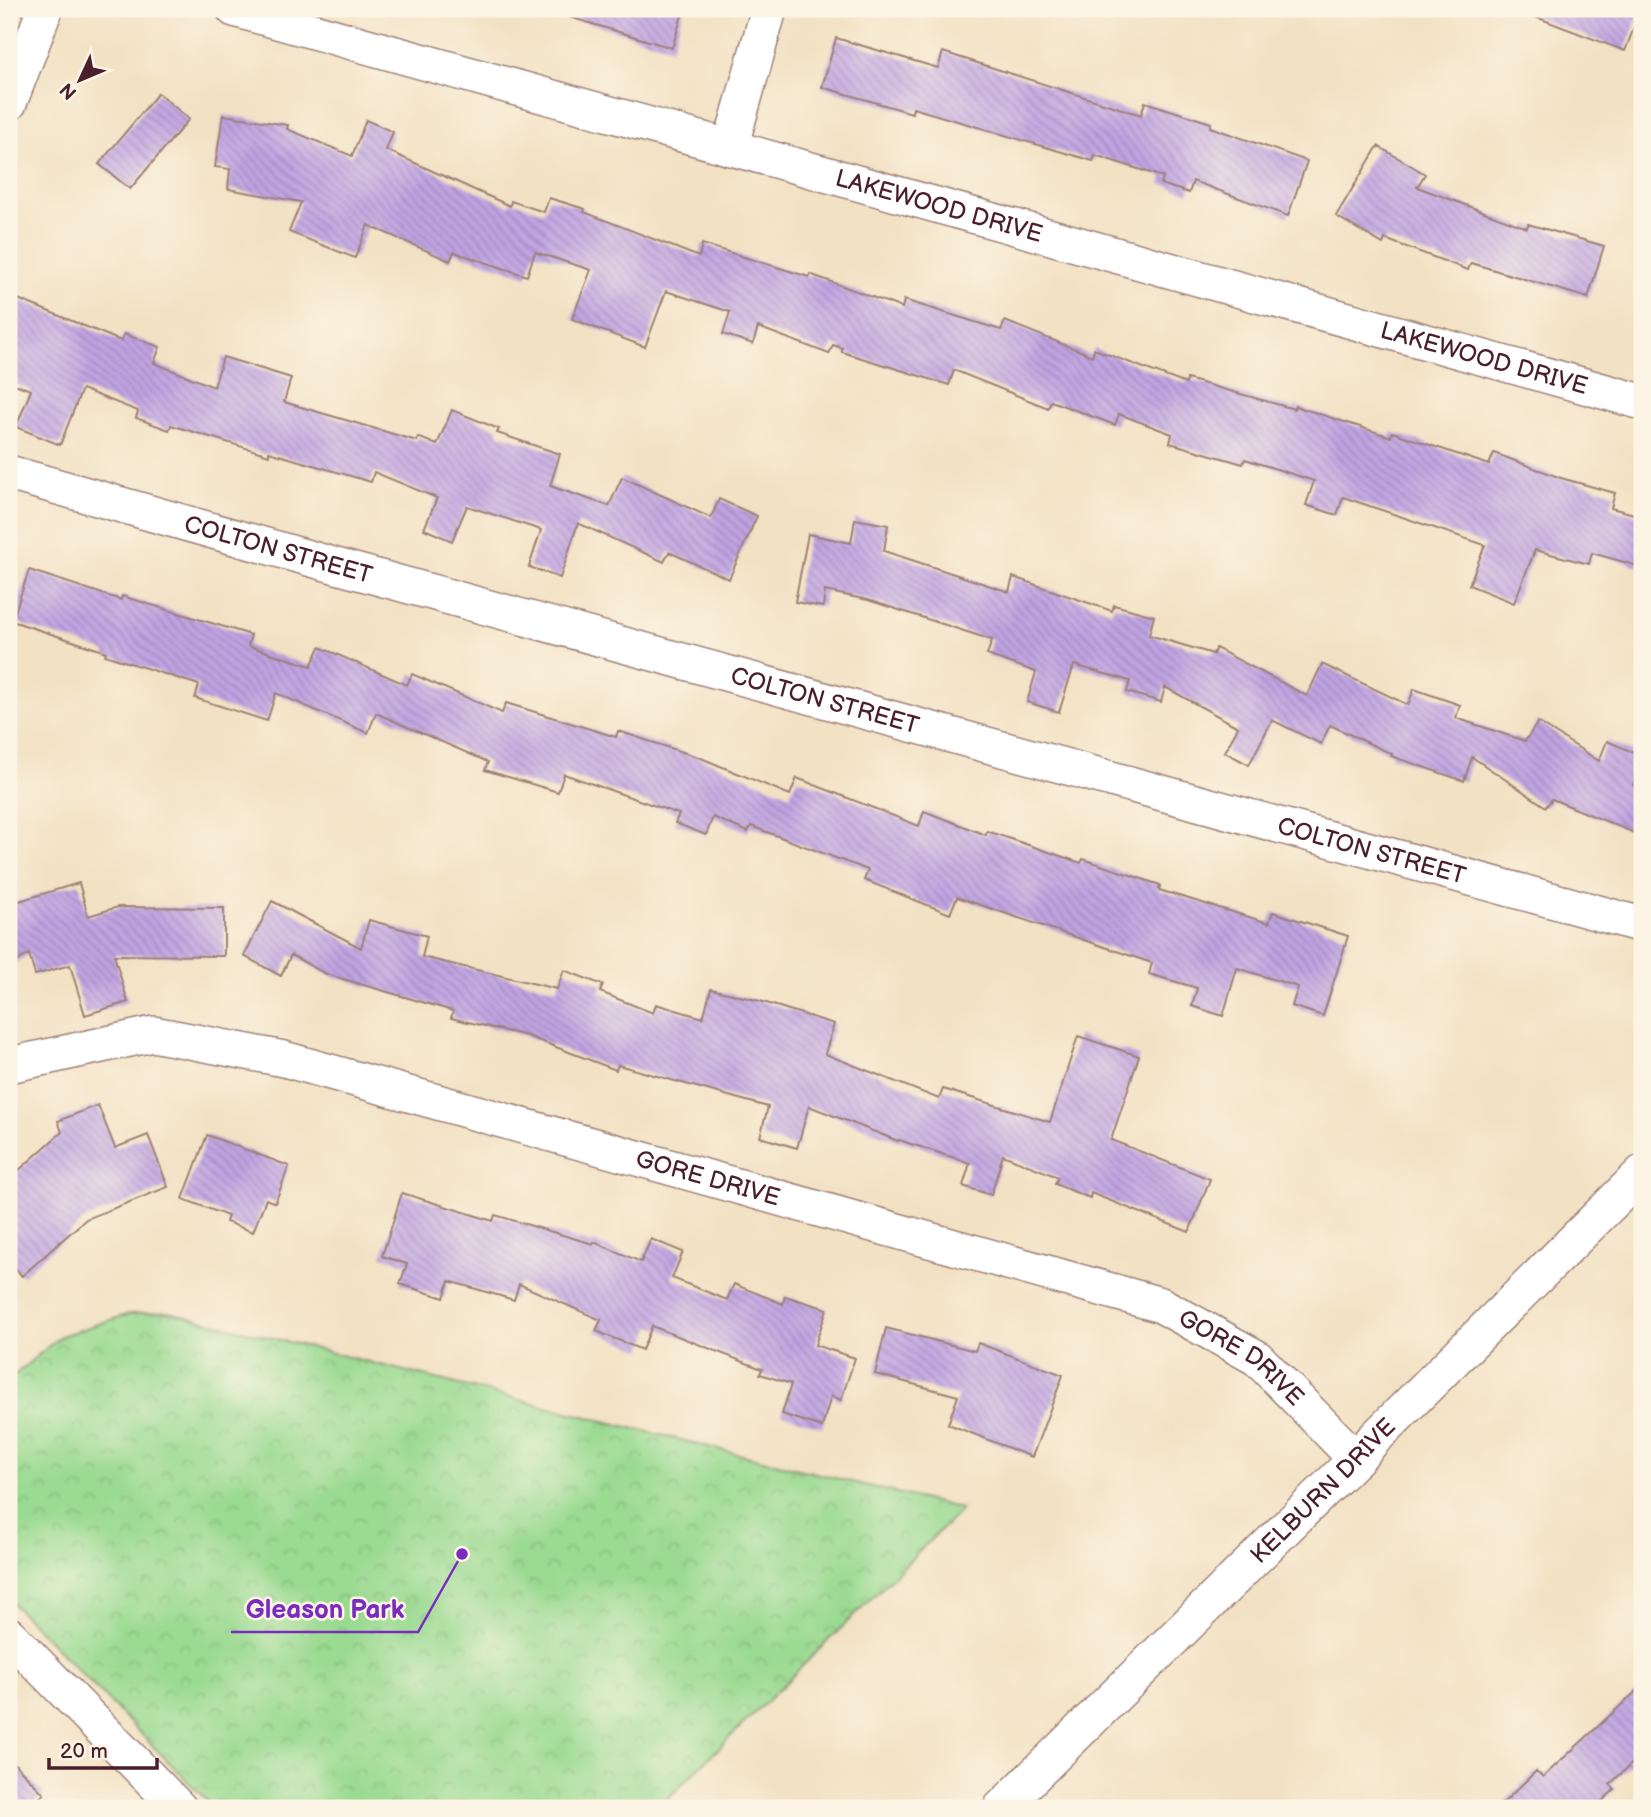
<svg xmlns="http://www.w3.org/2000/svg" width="1651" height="1817" font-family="'Balsamiq Sans',sans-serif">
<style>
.park{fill:url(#park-crowns);stroke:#727c5e;stroke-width:2}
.building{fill:url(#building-back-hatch)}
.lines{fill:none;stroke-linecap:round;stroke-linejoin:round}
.minor-casing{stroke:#9e8077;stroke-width:38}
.minor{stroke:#fff;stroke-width:35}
.labels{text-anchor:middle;stroke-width:5;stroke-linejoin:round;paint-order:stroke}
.street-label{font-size:24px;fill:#4a1f2b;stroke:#fcf5e5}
.leader{fill:none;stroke:#7b2cbf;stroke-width:2.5}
.callout-dot{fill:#7b2cbf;stroke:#fcf5e5;stroke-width:2.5}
.callout-label{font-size:26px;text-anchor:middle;font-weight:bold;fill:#7b2cbf;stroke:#fcf5e5;stroke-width:5;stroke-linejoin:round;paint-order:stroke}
</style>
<defs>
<pattern id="park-crowns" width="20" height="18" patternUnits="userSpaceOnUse" patternTransform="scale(1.75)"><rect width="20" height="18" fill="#9ada91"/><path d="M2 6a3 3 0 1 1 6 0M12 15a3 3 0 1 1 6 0" fill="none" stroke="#86bb7d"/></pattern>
<pattern id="building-back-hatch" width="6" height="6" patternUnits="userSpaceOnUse" patternTransform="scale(1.75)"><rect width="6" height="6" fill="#c0a4e3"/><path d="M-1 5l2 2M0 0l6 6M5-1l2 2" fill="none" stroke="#9e85b8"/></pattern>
</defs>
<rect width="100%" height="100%" fill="#fcf5e5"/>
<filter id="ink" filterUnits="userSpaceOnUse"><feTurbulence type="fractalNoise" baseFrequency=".0143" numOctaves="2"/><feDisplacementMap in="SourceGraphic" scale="14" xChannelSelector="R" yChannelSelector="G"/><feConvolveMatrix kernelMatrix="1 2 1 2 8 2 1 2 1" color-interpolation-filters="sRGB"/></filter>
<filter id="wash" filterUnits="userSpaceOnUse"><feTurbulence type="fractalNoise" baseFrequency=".00686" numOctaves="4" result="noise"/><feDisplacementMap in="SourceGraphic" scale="28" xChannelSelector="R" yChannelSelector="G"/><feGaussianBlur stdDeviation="1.57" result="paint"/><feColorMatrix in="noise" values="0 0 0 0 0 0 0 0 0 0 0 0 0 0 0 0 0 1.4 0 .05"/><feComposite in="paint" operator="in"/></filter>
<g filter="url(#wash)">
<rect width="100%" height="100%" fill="#f2e1c3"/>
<path class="park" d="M 169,1312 L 632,1428 L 962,1509 L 658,1808 L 214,1808 L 9,1600 L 9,1380 L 61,1336 L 129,1314 Z"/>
<g id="blocks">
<path class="building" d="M 567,9 L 684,9 L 672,48 L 566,16 Z
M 1521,9 L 1641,9 L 1625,51 L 1520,11 Z
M 836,38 L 938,68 L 943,52 L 1141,115 L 1145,102 L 1211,123 L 1210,127 L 1307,161 L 1288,216 L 1193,181 L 1189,193 L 1161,184 L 1163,177 L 1095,155 L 1093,161 L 913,108 L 912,113 L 822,87 Z
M 158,93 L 189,119 L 130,189 L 99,164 Z
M 223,115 L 288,125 L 287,129 L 352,156 L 366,120 L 393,132 L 386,150 L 510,206 L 511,201 L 544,212 L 549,198 L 585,209 L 584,212 L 699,257 L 702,244 L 809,277 L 810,274 L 902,308 L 904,300 L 1001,330 L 1005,321 L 1092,356 L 1094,349 L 1186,384 L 1187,379 L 1294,409 L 1295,406 L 1391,437 L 1392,432 L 1489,465 L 1494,453 L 1561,478 L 1615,493 L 1611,508 L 1642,516 L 1642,567 L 1592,553 L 1589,564 L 1535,550 L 1514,603 L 1469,585 L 1485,545 L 1343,497 L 1337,515 L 1306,505 L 1314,481 L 1245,459 L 1243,464 L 1170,443 L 1172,434 L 1119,414 L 1115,425 L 1051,401 L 1048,408 L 954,370 L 949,385 L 842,352 L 842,348 L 833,345 L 829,354 L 758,327 L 753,344 L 723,334 L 730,312 L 666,291 L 645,347 L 572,319 L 591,270 L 535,252 L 527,276 L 454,252 L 450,261 L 368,225 L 355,258 L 289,232 L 301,202 L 228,189 L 230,169 L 215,167 Z
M 1378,146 L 1425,174 L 1417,187 L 1527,228 L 1528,224 L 1604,246 L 1588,298 L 1471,263 L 1468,270 L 1385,239 L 1383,244 L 1336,216 Z
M 18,299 L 121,341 L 124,334 L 160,347 L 154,363 L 214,387 L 223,357 L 291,378 L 284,402 L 417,441 L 418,437 L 437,445 L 452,410 L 499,429 L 497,433 L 560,454 L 550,486 L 609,506 L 622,477 L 711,518 L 719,499 L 757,516 L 729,579 L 669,552 L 664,562 L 578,523 L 560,578 L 529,567 L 541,530 L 467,506 L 452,541 L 424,529 L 437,498 L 374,472 L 371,482 L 269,452 L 269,455 L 171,425 L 169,430 L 136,418 L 138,411 L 82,389 L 60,445 L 16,427 L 31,390 L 9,382 L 9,322 Z
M 855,519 L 888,525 L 884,551 L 1009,592 L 1013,577 L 1112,611 L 1114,605 L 1154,616 L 1149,635 L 1213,654 L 1216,648 L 1307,696 L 1322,664 L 1408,705 L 1414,689 L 1460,705 L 1456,718 L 1525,741 L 1538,722 L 1599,761 L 1607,741 L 1642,756 L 1642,763 L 1633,785 L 1642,789 L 1642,836 L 1552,799 L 1546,807 L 1472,757 L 1464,781 L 1391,756 L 1392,754 L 1330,725 L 1321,744 L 1272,720 L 1249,765 L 1225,752 L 1238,727 L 1165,687 L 1161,702 L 1127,692 L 1130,681 L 1074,665 L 1059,712 L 1027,702 L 1036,672 L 987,655 L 992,640 L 868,600 L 825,591 L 823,607 L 795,602 L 808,534 L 851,543 Z
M 29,570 L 121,600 L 122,596 L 251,635 L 248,646 L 311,666 L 320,647 L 407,685 L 412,674 L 502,713 L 506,703 L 616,737 L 618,731 L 701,758 L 790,795 L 797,778 L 919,826 L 924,811 L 986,835 L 987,831 L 1081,863 L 1083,859 L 1160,885 L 1159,890 L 1269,923 L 1273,912 L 1348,936 L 1323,1016 L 1292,1006 L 1298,987 L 1237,968 L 1223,1016 L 1192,1006 L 1197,988 L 1149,974 L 1152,963 L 957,897 L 950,914 L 864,880 L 868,870 L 751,826 L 748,832 L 713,817 L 706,835 L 675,823 L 679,814 L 564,774 L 558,792 L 485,770 L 488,762 L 376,713 L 368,733 L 276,693 L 267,721 L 195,698 L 199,685 L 105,655 L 106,652 L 12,621 Z
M 79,883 L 88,916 L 118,907 L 224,908 L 224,956 L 114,955 L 128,1002 L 85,1015 L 70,965 L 35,975 L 29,954 L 9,966 L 9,904 Z
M 272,901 L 361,948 L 369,920 L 427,936 L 422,957 L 557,989 L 564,970 L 603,985 L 600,992 L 653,1013 L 656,1004 L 703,1018 L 711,989 L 760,1001 L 834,1024 L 825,1054 L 939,1099 L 943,1089 L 1050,1122 L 1078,1036 L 1139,1056 L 1111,1140 L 1210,1179 L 1189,1232 L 1091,1193 L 1090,1198 L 1055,1184 L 1058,1177 L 1003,1155 L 991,1195 L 963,1186 L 970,1163 L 899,1140 L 898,1141 L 809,1106 L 797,1148 L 760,1137 L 768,1107 L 618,1065 L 616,1070 L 527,1036 L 451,1018 L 453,1011 L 326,974 L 291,955 L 281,976 L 244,956 Z
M 98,1105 L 115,1148 L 148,1135 L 168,1187 L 86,1219 L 22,1276 L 9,1261 L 9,1179 L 62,1132 L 58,1121 Z
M 207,1135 L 289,1166 L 275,1203 L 266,1199 L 253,1232 L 226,1222 L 228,1216 L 183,1199 Z
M 402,1193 L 493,1221 L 495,1215 L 593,1244 L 594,1242 L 641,1262 L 651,1239 L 683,1252 L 672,1278 L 727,1300 L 734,1284 L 783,1304 L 785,1296 L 827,1309 L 815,1345 L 855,1358 L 841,1400 L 831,1396 L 822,1427 L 782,1414 L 791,1384 L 760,1374 L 762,1369 L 652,1326 L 642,1350 L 596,1331 L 601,1320 L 519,1284 L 514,1300 L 449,1281 L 444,1298 L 400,1284 L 407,1264 L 382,1256 Z
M 886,1328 L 975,1351 L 978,1343 L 1063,1375 L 1032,1457 L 948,1424 L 958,1396 L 875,1374 Z
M 1642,1686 L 1642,1754 L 1610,1784 L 1615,1789 L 1595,1808 L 1498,1808 L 1536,1771 L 1543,1777 Z
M 9,1758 L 44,1794 L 29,1808 L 9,1808 Z"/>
</g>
</g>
<g filter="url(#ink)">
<use href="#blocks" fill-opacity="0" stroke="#9e8077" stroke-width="2"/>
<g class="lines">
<g class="minor-casing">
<g id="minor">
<path id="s1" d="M 234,9 L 1642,402"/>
<path d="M 9,103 L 45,9"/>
<path d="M 730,148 L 769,9"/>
<path id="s2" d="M 9,473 L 333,565 L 1642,925"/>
<path id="s3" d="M 9,1065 L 153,1034 L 284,1059 L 1161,1305 L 1257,1358 L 1356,1459"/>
<path d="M 9,1635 L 179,1808"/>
<path id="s4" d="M 1001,1808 L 1356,1459 L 1374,1439 L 1642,1173"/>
</g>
</g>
<use href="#minor" class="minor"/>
</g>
</g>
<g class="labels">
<g class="street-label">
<text dy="8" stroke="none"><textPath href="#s1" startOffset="732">LAKEWOOD DRIVE</textPath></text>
<text dy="8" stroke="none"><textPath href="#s1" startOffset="1298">LAKEWOOD DRIVE</textPath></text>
<text dy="8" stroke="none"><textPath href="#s2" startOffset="280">COLTON STREET</textPath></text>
<text dy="8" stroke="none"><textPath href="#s2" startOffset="847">COLTON STREET</textPath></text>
<text dy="8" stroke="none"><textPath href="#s2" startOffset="1414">COLTON STREET</textPath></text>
<text dy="8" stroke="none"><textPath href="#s3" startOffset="721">GORE DRIVE</textPath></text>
<text dy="8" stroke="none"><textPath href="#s3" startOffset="1288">GORE DRIVE</textPath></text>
<text dy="8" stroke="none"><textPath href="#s4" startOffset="452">KELBURN DRIVE</textPath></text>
</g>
</g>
<path class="leader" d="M462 1554L418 1632H231"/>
<circle class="callout-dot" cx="462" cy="1554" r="7"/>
<g class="callout-label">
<text x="325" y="1618">Gleason Park</text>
</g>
<rect width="1651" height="1817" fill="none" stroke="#fcf5e5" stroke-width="35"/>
<g transform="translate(80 80) rotate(226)" stroke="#fcf5e5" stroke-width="5" paint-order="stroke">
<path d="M0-5L12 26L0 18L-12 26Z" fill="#4a1f2b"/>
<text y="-10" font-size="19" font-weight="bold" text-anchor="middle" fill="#4a1f2b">N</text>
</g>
<path d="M49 1758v10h108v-10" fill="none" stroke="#4a1f2b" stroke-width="3.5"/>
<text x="60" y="1758" font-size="21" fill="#4a1f2b" stroke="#fcf5e5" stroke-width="5" paint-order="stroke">20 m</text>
</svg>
